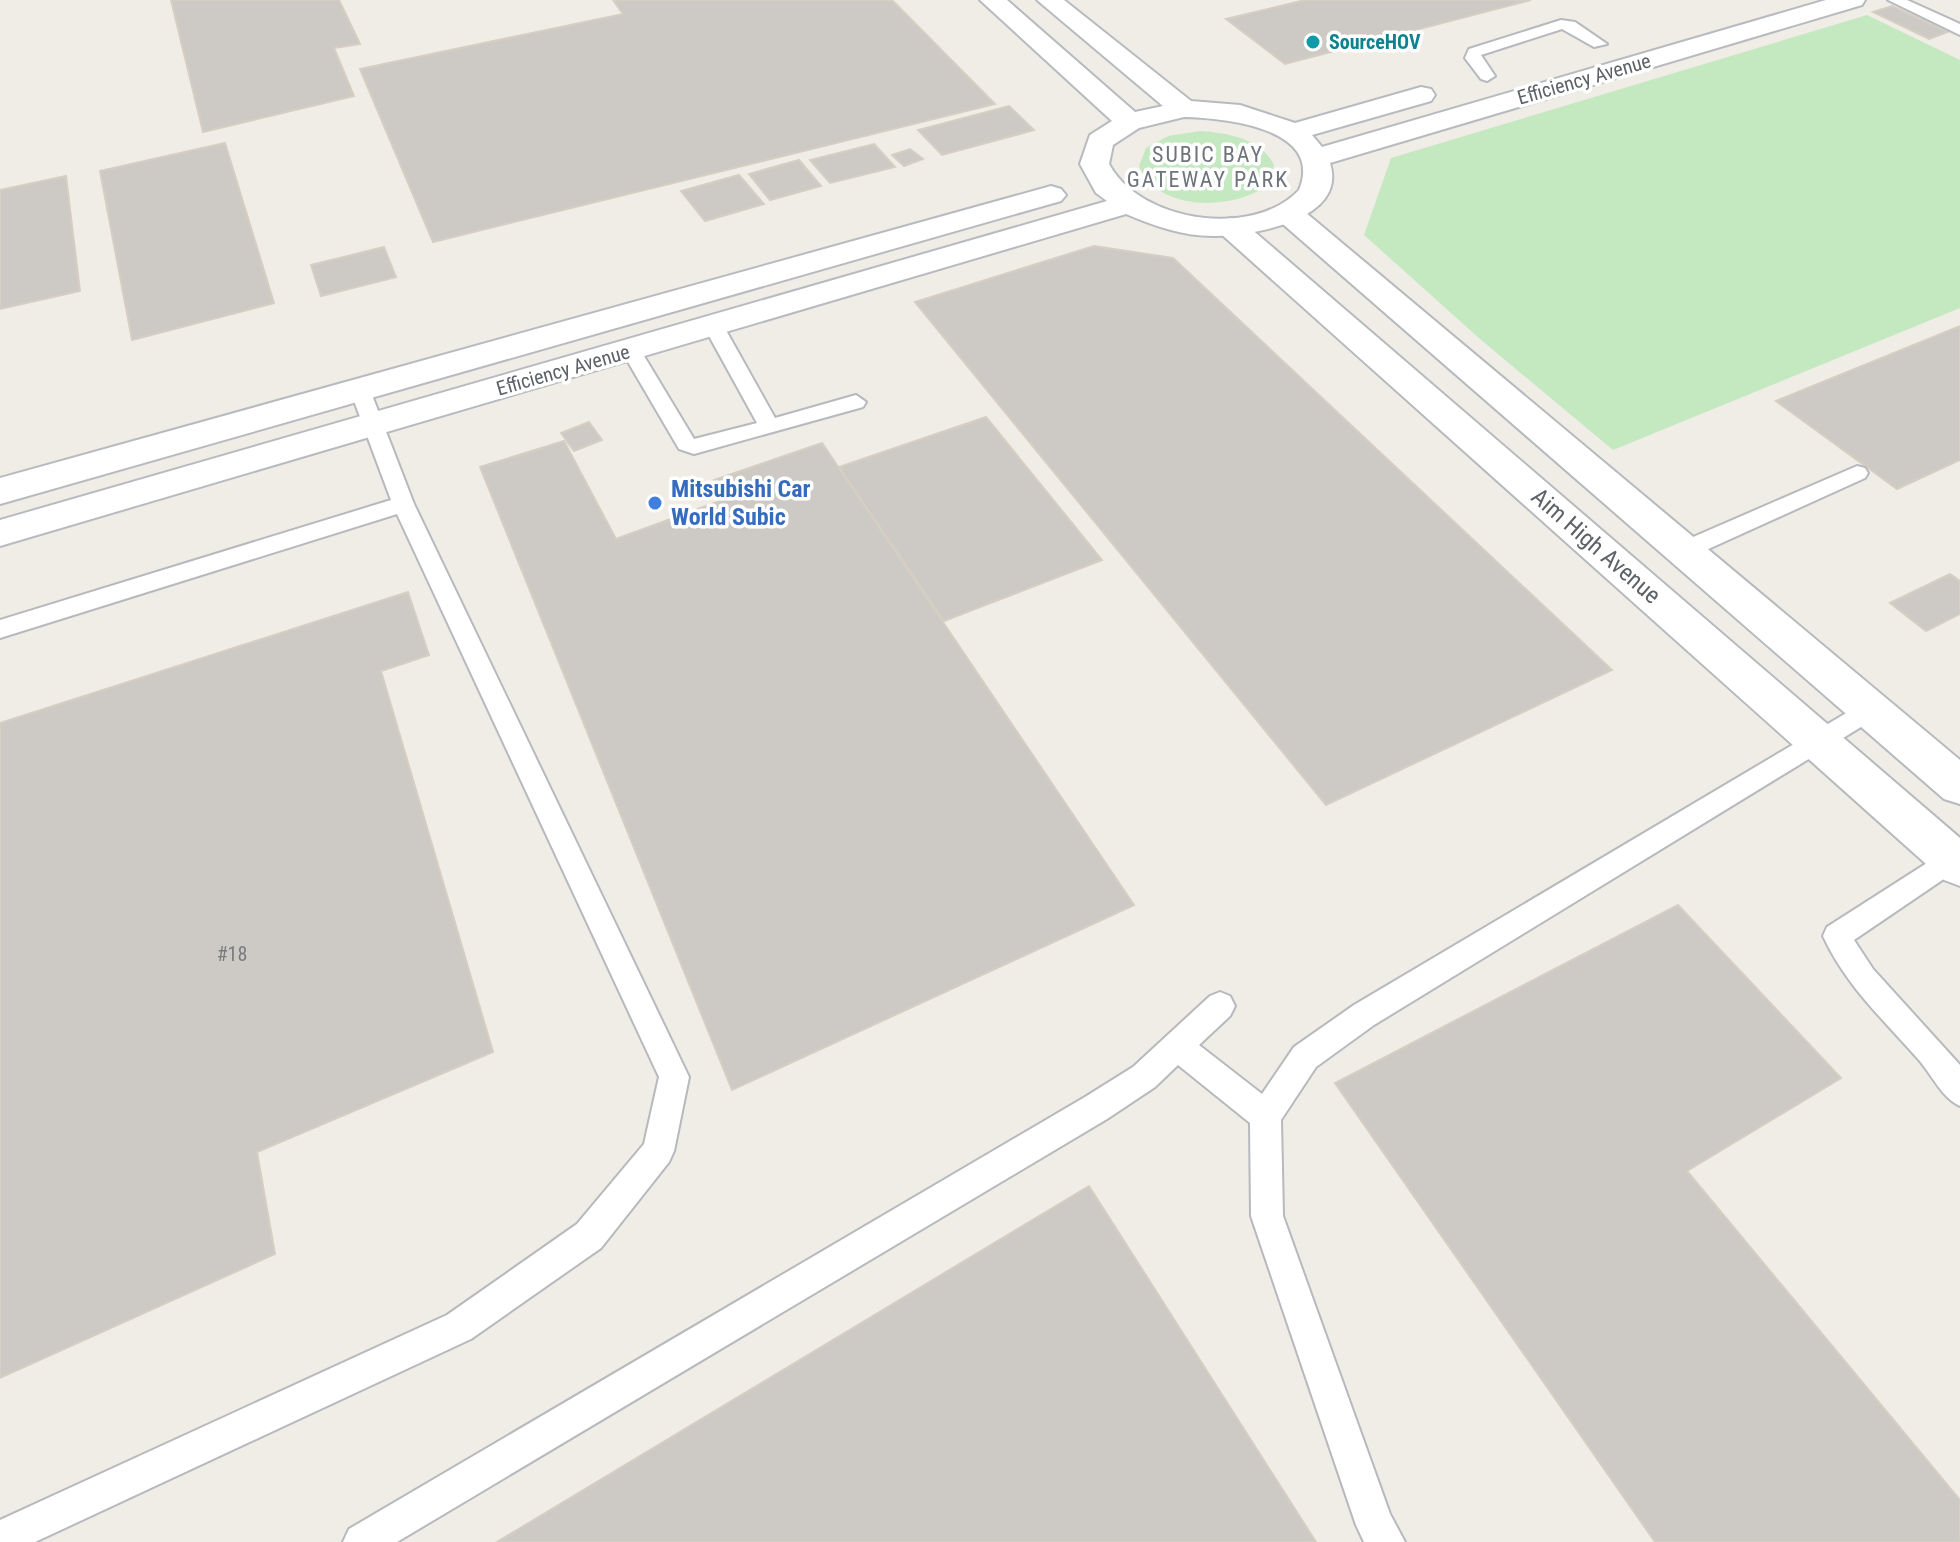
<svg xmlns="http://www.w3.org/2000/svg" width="1960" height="1542" font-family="'Roboto Condensed',sans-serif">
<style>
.green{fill:#c4e9c1}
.building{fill:#cdcac5;stroke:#d5cfc3;stroke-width:2}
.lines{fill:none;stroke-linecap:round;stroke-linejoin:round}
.lane-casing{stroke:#b6b9bd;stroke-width:4}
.street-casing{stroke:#b6b9bd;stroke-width:4}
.secondary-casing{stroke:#b7bbc0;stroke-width:4}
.lane{fill:#fff;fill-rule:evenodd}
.street{fill:#fff;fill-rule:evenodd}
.secondary{fill:#fff;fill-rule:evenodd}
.culture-dot{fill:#0f9aa8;stroke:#fff;stroke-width:3}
.shop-dot{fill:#3f7fe0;stroke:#fff;stroke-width:3}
.labels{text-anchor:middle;stroke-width:7;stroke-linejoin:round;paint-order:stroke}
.far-culture-label{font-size:20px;font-weight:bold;fill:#0d838f;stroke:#fff;text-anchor:start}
.far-street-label{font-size:20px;fill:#5d6267;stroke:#fff}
.number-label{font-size:20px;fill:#797c7e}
.far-neighbourhood-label{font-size:22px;letter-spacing:2px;fill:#6e7479;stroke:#fff}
.shop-label{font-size:24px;font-weight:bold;fill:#366cbe;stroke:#fff;text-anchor:start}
.street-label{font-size:24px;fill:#5d6267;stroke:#fff}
</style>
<rect width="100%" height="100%" fill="#f0ede6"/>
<path class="green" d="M 1867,15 L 1960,60 L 1960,308 L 1613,450 L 1480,339 L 1364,235 L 1391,158 Z
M 1200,131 C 1227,133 1261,138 1274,165 L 1270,183 C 1237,211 1158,213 1139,166 L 1146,148 L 1168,136 Z"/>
<path class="building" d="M 171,0 L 339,0 L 360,44 L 334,48 L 354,96 L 203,132 Z
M 613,0 L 892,0 L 995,104 L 433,242 L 360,69 L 623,14 Z
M 1305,0 L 1531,0 L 1285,64 L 1226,19 Z
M 1892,6 L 1948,32 L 1929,39 L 1873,12 Z
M 1009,106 L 1034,130 L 942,155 L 918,130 Z
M 225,143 L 274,303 L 132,340 L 100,171 Z
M 874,144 L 895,167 L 830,183 L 810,160 Z
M 910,149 L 923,159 L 904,166 L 892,155 Z
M 799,160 L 821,186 L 770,200 L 749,174 Z
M 739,175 L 764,204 L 705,221 L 681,191 Z
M 66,176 L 80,291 L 0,309 L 0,190 Z
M 1094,246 L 1173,258 L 1612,670 L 1326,805 L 915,302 Z
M 384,247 L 396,277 L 321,296 L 311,265 Z
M 1960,326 L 1960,460 L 1897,489 L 1776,401 Z
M 986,417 L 1102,560 L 944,621 L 839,467 Z
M 589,422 L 602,440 L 574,451 L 561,433 Z
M 564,441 L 616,539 L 725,499 L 714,480 L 822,443 L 1134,905 L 732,1090 L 480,467 Z
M 1950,574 L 1960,581 L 1960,614 L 1926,631 L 1890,603 Z
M 408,592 L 429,655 L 381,671 L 493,1052 L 257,1152 L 275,1254 L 0,1378 L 0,723 Z
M 1678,905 L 1841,1078 L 1687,1171 L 1960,1500 L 1960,1542 L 1655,1542 L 1335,1083 Z
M 1089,1186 L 1316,1542 L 497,1542 Z"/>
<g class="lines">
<g class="lane-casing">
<path id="lane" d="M 1888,0 L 1907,0 L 1960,24 L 1960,35 Z
M 1561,20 L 1575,22 L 1607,44 L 1594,47 L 1562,29 L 1481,55 L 1495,76 L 1487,81 L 1481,79 L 1465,58 L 1469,49 Z
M 713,319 L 723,325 L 775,418 L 856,395 L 866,402 L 863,407 L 694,454 L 679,449 L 621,350 L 631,344 L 638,346 L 694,439 L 757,423 L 703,325 Z
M 360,384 L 370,390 L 414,504 L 689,1077 L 674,1151 L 669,1162 L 601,1248 L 471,1339 L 35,1542 L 0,1542 L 0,1520 L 447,1315 L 577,1224 L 644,1144 L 659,1077 L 397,514 L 0,638 L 0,620 L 391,500 L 350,390 Z
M 1857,466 L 1865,468 L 1868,473 L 1865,478 L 1693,556 L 1685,558 L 1674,550 L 1677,544 Z
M 1870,699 L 1879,702 L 1883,709 L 1879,716 L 1374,1025 L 1316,1067 L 1281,1120 L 1283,1216 L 1390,1514 L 1405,1542 L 1364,1542 L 1356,1525 L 1251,1216 L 1250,1123 L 1178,1065 L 1155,1087 L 1107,1119 L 397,1542 L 343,1542 L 349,1529 L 1085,1097 L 1133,1067 L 1210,996 L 1220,992 L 1230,996 L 1235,1006 L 1230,1016 L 1199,1045 L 1262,1094 L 1294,1047 L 1354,1005 Z
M 1952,847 L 1960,850 L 1960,868 L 1854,940 L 1873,969 L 1960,1065 L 1960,1106 C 1942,1098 1932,1075 1919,1060 C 1883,1019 1846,986 1823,936 L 1827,927 Z"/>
</g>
<g class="street-casing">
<path id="street" d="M 1288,204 L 1299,207 L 1960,760 L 1960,804 L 1944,799 L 1277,219 L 1273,213 L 1277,207 Z
M 1231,218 L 1242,221 L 1960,838 L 1960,886 L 1944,880 L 1220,233 L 1216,227 L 1220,221 Z"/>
</g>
<g class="secondary-casing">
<path id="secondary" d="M 980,0 L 1007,0 L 1135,112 L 1163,106 L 1037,0 L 1064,0 L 1191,101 L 1240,105 L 1295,123 L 1421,87 L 1431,89 L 1435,95 L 1431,101 L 1312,135 L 1322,147 L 1826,0 L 1865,0 L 1862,5 L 1330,163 C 1348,220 1254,235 1216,236 C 1185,237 1154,226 1126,214 L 0,546 L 0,520 L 1107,201 L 1096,193 L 1080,164 L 1090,135 L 1112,121 ZM 1184,117 C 1222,118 1325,127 1299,190 C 1253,239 1140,222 1109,164 L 1113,145 L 1139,128 Z
M 1051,186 L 1061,189 L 1066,195 L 1061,201 L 0,504 L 0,478 Z"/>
</g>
<use href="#lane" class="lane"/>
<use href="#street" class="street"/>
<use href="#secondary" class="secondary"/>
</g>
<circle class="culture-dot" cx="1313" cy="42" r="8"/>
<circle class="shop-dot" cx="655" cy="503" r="8"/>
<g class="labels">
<g class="far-culture-label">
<text x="1329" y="49">SourceHOV</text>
</g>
<g class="far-street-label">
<text transform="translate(1584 79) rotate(-16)" y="7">Efficiency Avenue</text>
<text transform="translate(563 370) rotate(-16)" y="7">Efficiency Avenue</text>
</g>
<g class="number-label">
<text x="232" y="961">#18</text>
</g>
<g class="far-neighbourhood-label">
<text x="1208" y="162">SUBIC BAY<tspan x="1208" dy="25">GATEWAY PARK</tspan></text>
</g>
<g class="shop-label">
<text x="671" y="497">Mitsubishi Car<tspan x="671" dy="28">World Subic</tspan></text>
</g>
<g class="street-label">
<text transform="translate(1596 546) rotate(41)" y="8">Aim High Avenue</text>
</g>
</g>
</svg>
